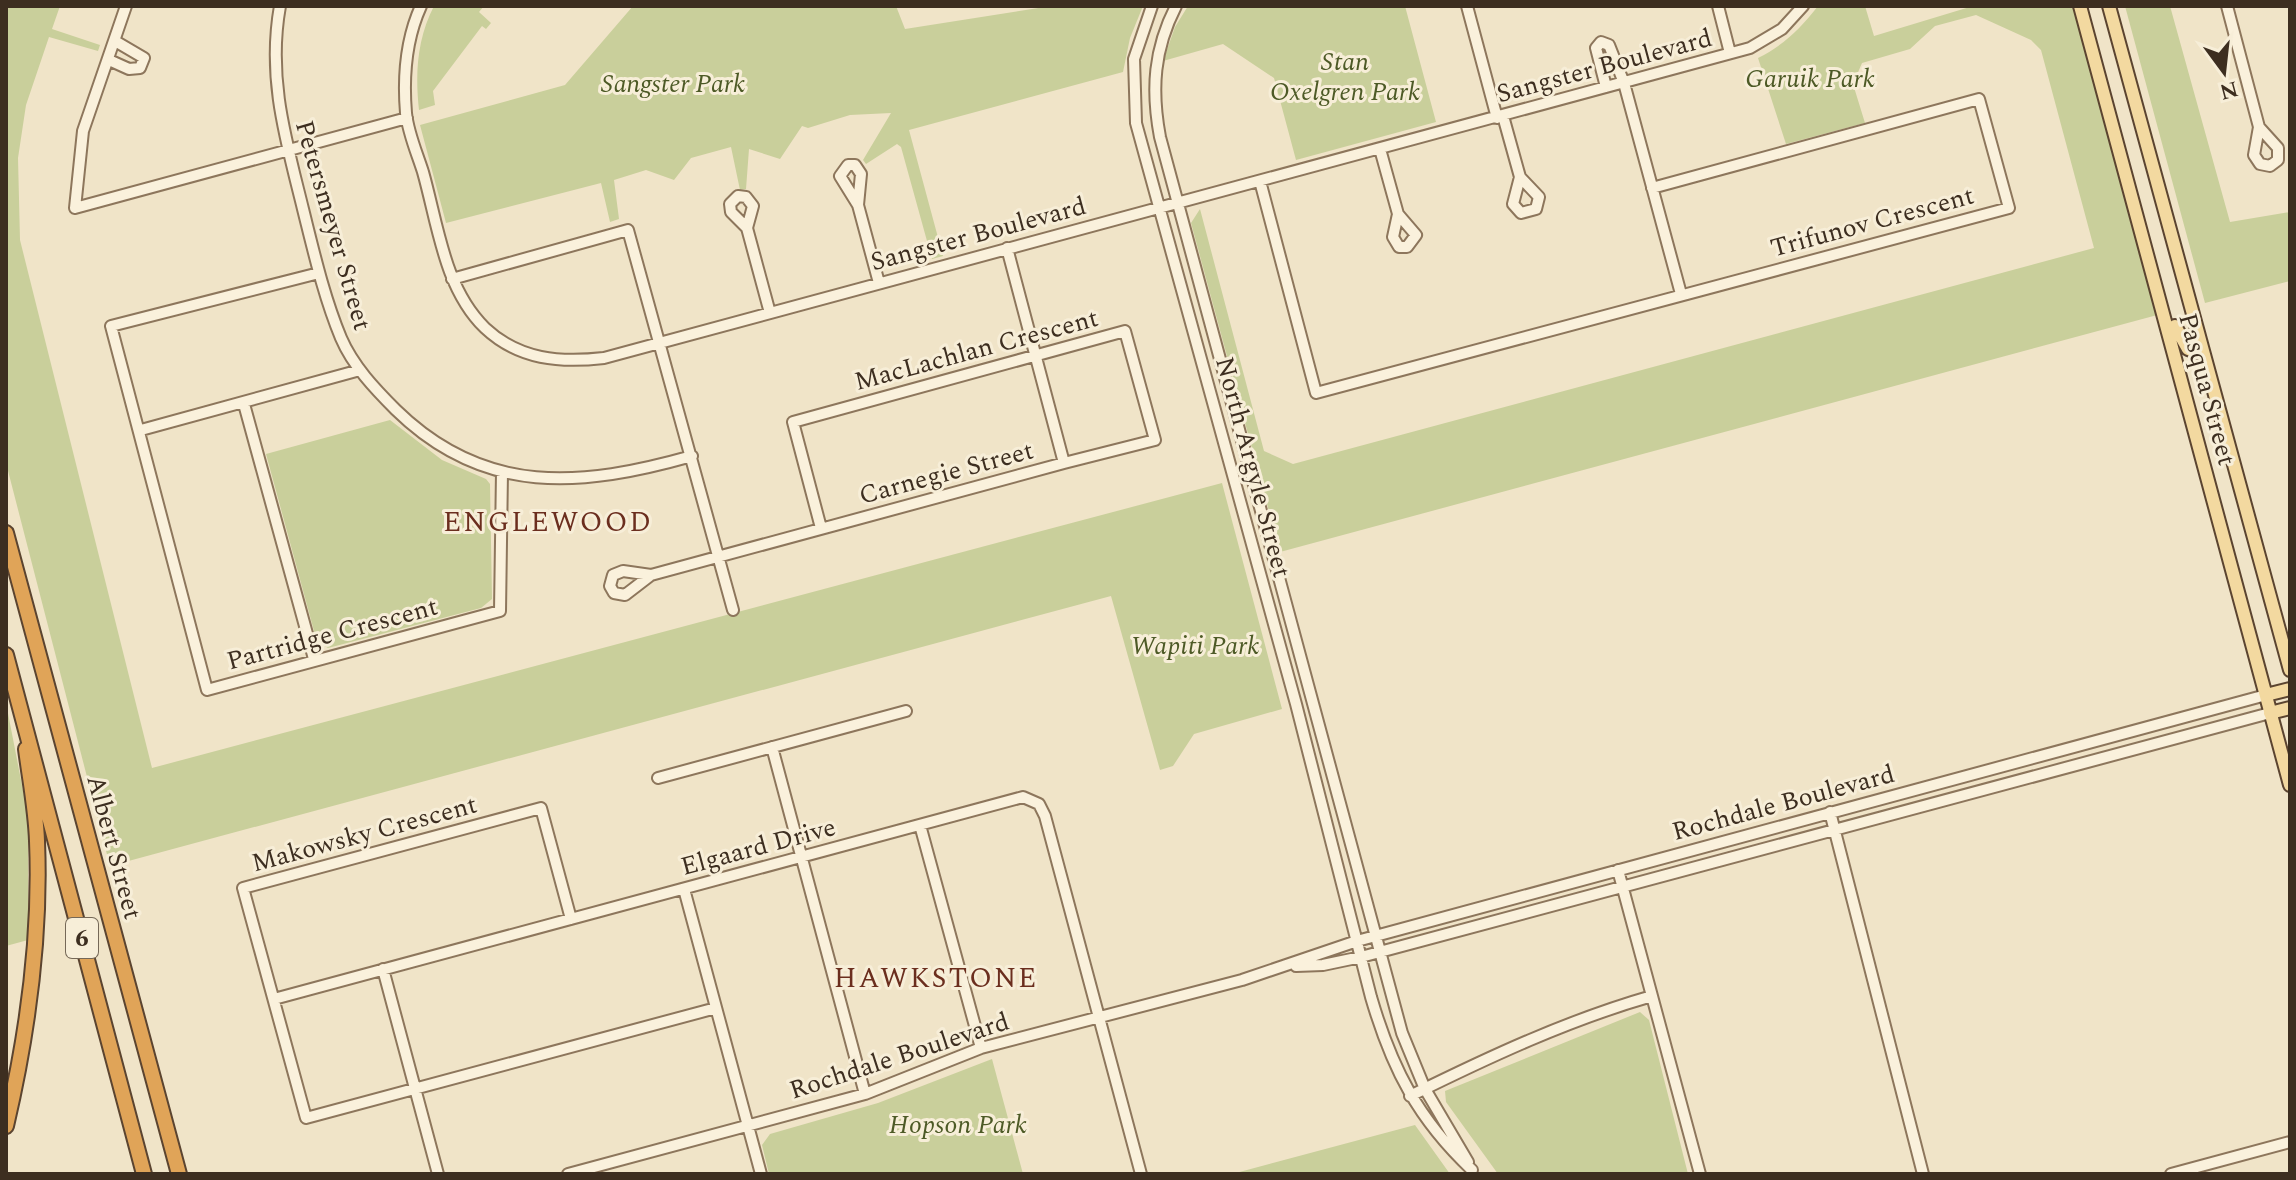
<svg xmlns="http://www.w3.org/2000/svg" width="2296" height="1180" font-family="Spectral,serif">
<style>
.green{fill:#c9cf9b}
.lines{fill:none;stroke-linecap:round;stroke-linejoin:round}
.minor-casing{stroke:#8d765c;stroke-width:14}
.major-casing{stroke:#5b4430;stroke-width:16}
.highway-casing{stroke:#5b4430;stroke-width:18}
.minor{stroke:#faf1dc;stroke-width:10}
.major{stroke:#f3d9a0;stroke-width:12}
.highway{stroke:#e0a458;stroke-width:14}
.labels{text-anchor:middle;stroke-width:6;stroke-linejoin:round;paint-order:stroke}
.shield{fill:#f7eed8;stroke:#756857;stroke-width:2}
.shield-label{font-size:24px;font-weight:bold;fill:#3d2e20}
.park-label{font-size:26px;font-style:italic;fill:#4d5a26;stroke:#f7eed8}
.street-label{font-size:26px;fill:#3d2e20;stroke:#f7eed8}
.neighbourhood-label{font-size:28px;letter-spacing:2px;fill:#6b2e1e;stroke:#f7eed8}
</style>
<rect width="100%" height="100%" fill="#f0e4c8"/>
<path class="green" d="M 6,6 L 60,6 L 52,29 L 100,45 L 98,51 L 49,37 L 26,105 L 18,158 L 20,240 L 152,768 L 1222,483 L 1282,709 L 1194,734 L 1173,766 L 1160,770 L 1111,596 L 110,866 L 6,463 Z
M 434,6 L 484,6 L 479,12 L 491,23 L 486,29 L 482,26 L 433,91 L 435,105 L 419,110 C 415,74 417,39 434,6 Z
M 633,6 L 896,6 L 905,29 L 1051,6 L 1143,6 L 1130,38 L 1123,72 L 909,130 L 943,256 L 932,259 L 901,147 L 897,144 L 866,164 L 863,160 L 891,113 L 850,115 L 808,128 L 802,126 L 780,159 L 749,149 L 746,189 L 740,190 L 731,147 L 691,158 L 674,180 L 646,170 L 614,180 L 619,219 L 610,222 L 601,183 L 446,223 L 420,125 L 565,85 Z
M 1188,6 L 1405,6 L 1436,122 L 1296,160 L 1274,78 L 1223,44 L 1163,61 L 1175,27 Z
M 1818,6 L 1865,6 L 1874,36 L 1973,6 L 2075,6 L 2161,314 L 1280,552 L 1191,223 L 1200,209 L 1264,451 L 1293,464 L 2094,248 L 2041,50 L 2031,40 L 1976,15 L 1935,26 L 1910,49 L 1862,63 L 1853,84 L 1865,123 L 1786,144 L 1758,58 C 1784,45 1800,29 1818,6 Z
M 2125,6 L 2170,6 L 2230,222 L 2290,212 L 2290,281 L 2205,303 Z
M 390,420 L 442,460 L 486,479 L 490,484 L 492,599 L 481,608 L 328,648 L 317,642 L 266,454 Z
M 6,703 L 28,816 L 28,940 L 6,946 Z
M 1640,1012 L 1649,1020 L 1688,1174 L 1498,1174 L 1446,1102 L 1445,1091 Z
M 992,1059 L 1023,1174 L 769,1174 L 762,1145 L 770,1134 L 878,1103 Z
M 1415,1125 L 1450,1174 L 1232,1174 Z"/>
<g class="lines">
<g class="minor-casing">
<path id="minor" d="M 126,6 L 83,131 L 75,208 L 407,118
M 280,6 C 267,78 286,140 303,209 C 314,253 324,297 341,338 C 353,366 375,389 396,410 C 485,497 582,487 692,456
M 421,6 C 406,39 403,77 406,113 C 408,133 417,153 423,172 C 438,225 444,288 485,328 C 519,360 560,363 604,358 L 1750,48 L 1782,29 L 1803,6
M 1152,6 L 1134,59 L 1136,123 L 1296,704 L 1371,997 C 1392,1069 1418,1119 1472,1170
M 1176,6 C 1154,49 1151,89 1160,137 L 1402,1033 L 1425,1089 L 1468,1162
M 1467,6 L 1497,118
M 1718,6 L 1730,53
M 2227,6 L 2259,127 L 2254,155 L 2260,164 L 2270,166 L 2278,160 L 2278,148 L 2259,127
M 109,60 L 129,69 L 140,68 L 144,58 L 115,41
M 1606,87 L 1596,48 L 1601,42 L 1609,45 L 1624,83 L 1681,294
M 1503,116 L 1520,177 L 1539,197 L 1536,209 L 1521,213 L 1513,204 L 1520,177
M 1380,149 L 1398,214 L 1393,237 L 1399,247 L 1407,247 L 1416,235 L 1398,214
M 1260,181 L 1316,393 L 2009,208 L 1979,99 L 1652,188
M 858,205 L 861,174 L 855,165 L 848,165 L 840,176 L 858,205 L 879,283
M 747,228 L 753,206 L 746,197 L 738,196 L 730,204 L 731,212 L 747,228 L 770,313
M 319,273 L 111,326 L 207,690 L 500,611 L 502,472
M 452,279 L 628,230 L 733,610
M 244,404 L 314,659
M 141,430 L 360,370
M 821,528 L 793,422 L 1125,331 L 1155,440 L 1064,463
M 651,575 L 625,595 L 614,593 L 610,586 L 613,575 L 623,571 L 651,575 L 1064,463 L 1007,248
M 772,747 L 865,1094
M 658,778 L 906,711
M 1830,812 L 1923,1174
M 920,825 L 981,1048
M 1618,870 L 1700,1174
M 684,889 L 761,1174
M 571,919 L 541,808 L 243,888 L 306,1118 L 716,1008
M 1296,966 L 1323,965 L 1361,957 L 2270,713
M 383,969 L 438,1174
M 274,999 L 1023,797 L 1039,804 L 1045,816 L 1141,1174
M 1410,1096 C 1489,1057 1568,1020 1652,996
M 568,1174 L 865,1094 L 981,1048 L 1242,980 L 1357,941 L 2266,695
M 2171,1174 L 2290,1142"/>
</g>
<g class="major-casing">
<path id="major" d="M 2080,6 L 2290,785
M 2109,6 L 2290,670
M 2175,326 L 2188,349 L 2204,355
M 2266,695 L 2290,689
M 2270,713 L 2290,708"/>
</g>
<g class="highway-casing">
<path id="highway" d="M 6,533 L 179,1174
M 6,655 L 144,1174
M 6,1126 C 28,1032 41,937 37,841 C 36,810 30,780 26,749"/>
</g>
<use href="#minor" class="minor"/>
<use href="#major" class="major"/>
<use href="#highway" class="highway"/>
</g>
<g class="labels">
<rect class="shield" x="66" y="918" width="32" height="40" rx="6"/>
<g class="shield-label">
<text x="82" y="946">6</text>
</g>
<g class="park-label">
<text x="1345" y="70">Stan<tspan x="1345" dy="30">Oxelgren Park</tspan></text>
<text x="1810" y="87">Garuik Park</text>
<text x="673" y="92">Sangster Park</text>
<text x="1195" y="654">Wapiti Park</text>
<text x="958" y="1133">Hopson Park</text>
</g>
<g class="street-label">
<text transform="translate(1604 65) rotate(-15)" y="9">Sangster Boulevard</text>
<text transform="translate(1872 221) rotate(-15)" y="9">Trifunov Crescent</text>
<text transform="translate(334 225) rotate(74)" y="9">Petersmeyer Street</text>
<text transform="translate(978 233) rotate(-15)" y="9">Sangster Boulevard</text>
<text transform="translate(976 349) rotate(-15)" y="9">MacLachlan Crescent</text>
<text transform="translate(2208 389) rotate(75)" y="9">Pasqua Street</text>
<text transform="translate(1254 467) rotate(75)" y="9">North Argyle Street</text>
<text transform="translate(946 472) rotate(-15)" y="9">Carnegie Street</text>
<text transform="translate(332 633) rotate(-15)" y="9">Partridge Crescent</text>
<text transform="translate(1783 802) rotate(-15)" y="9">Rochdale Boulevard</text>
<text transform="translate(364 833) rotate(-15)" y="9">Makowsky Crescent</text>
<text transform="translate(758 846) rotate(-15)" y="9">Elgaard Drive</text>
<text transform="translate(115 847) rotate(75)" y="9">Albert Street</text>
<text transform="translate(899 1055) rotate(-18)" y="9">Rochdale Boulevard</text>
</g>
<g class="neighbourhood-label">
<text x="548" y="531">ENGLEWOOD</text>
<text x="936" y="987">HAWKSTONE</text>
</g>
</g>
<rect width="2296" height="1180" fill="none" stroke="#3d2e20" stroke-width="16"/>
<g transform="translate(2224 72) rotate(165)" stroke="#f7eed8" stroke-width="6" paint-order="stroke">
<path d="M0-6L14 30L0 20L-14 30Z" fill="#3d2e20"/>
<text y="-12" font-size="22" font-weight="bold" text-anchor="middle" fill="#3d2e20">N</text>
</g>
</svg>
